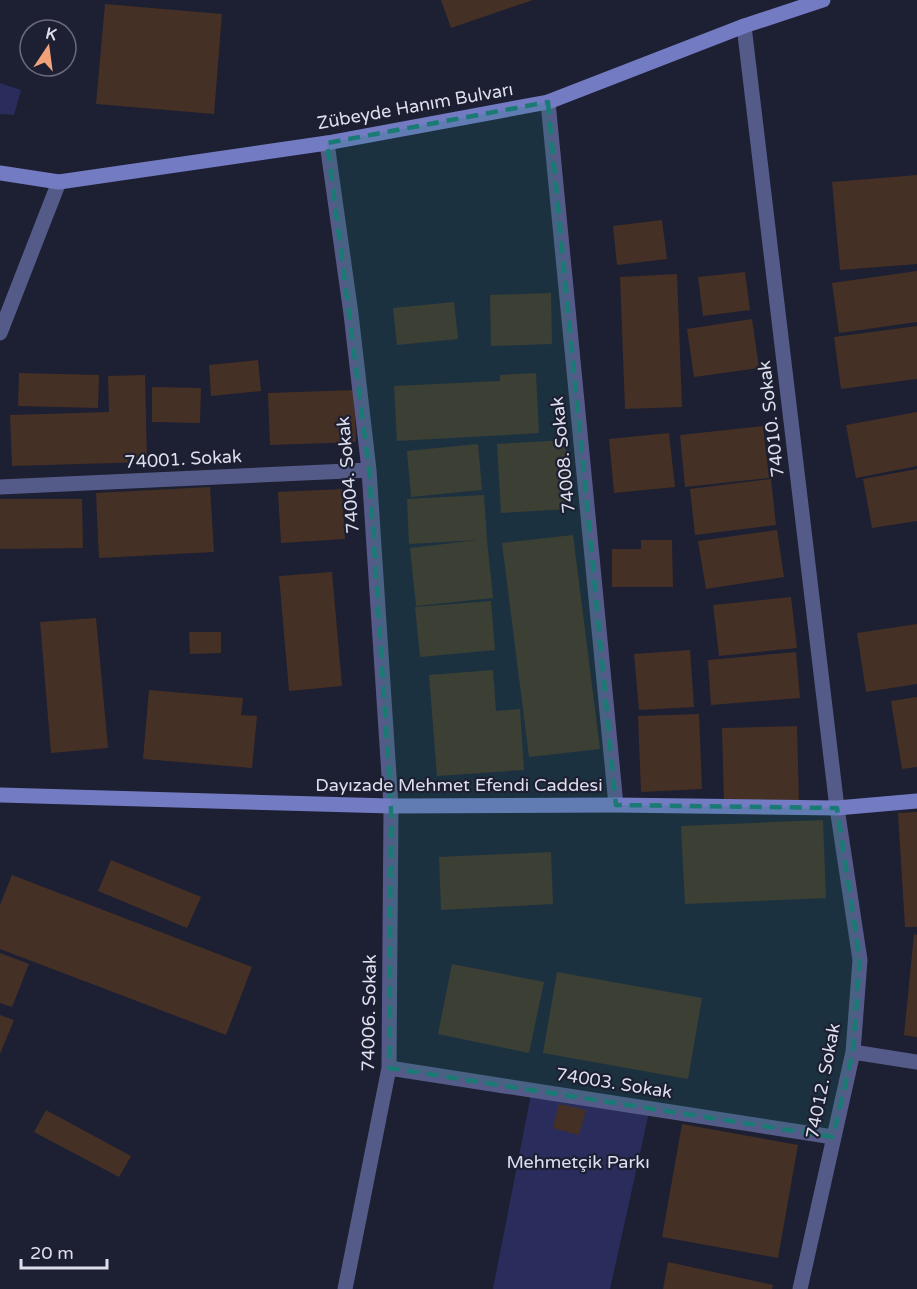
<svg xmlns="http://www.w3.org/2000/svg" width="917" height="1289" font-family="'Varela Round',sans-serif">
<style>
.green{fill:#2a2d5b}
.building{fill:#453025}
.lines{fill:none;stroke-linecap:round;stroke-linejoin:round}
.street{stroke:#555b88;stroke-width:15}
.secondary{stroke:#737bc3;stroke-width:15}
.marked{fill:#197b74;fill-opacity:0.2;stroke:#197b74;stroke-width:4.5;stroke-dasharray:12 8;stroke-linejoin:round}
.labels{text-anchor:middle;stroke-width:4.5;stroke-linejoin:round;paint-order:stroke}
.street-label{font-size:18px;fill:#dddfec;stroke:#1d1f32}
.park-label{font-size:18px;fill:#dde0f3;stroke:#1d1f32}
</style>
<rect width="100%" height="100%" fill="#1d1f32"/>
<path class="green" d="M 0,83 L 21,90 L 14,115 L 0,114 Z
M 531,1094 L 649,1112 L 610,1289 L 493,1289 Z"/>
<path class="building" d="M 441,0 L 533,0 L 451,28 Z
M 105,4 L 222,14 L 214,114 L 96,104 Z
M 917,175 L 917,264 L 840,270 L 832,182 Z
M 662,220 L 667,259 L 617,265 L 613,226 Z
M 917,271 L 917,322 L 839,333 L 832,283 Z
M 745,272 L 750,310 L 703,316 L 698,277 Z
M 677,274 L 682,407 L 625,409 L 620,277 Z
M 551,293 L 552,344 L 491,346 L 490,295 Z
M 454,302 L 458,339 L 397,345 L 393,308 Z
M 752,319 L 759,368 L 694,377 L 687,329 Z
M 917,326 L 917,379 L 841,389 L 834,337 Z
M 258,360 L 261,391 L 211,396 L 209,365 Z
M 19,373 L 99,375 L 98,408 L 18,406 Z
M 536,373 L 539,433 L 397,441 L 394,386 L 500,381 L 500,375 Z
M 145,375 L 147,462 L 12,466 L 10,415 L 109,412 L 108,376 Z
M 152,387 L 201,388 L 200,423 L 152,422 Z
M 354,390 L 356,442 L 270,445 L 268,393 Z
M 917,412 L 917,466 L 856,478 L 846,425 Z
M 763,426 L 769,478 L 685,487 L 680,435 Z
M 669,433 L 675,487 L 614,493 L 609,439 Z
M 565,440 L 570,509 L 501,513 L 497,444 Z
M 478,444 L 482,490 L 411,497 L 407,451 Z
M 917,469 L 917,521 L 872,528 L 863,479 Z
M 771,479 L 776,525 L 695,535 L 690,489 Z
M 210,487 L 214,552 L 99,558 L 96,493 Z
M 342,489 L 345,539 L 281,543 L 278,492 Z
M 484,495 L 487,540 L 493,598 L 416,606 L 410,548 L 478,540 L 409,544 L 407,499 Z
M 0,499 L 82,499 L 83,548 L 0,549 Z
M 777,530 L 784,577 L 706,589 L 698,541 Z
M 573,535 L 600,749 L 529,757 L 502,543 Z
M 641,540 L 672,540 L 673,587 L 612,587 L 612,549 L 641,549 Z
M 332,572 L 342,686 L 289,691 L 279,576 Z
M 791,597 L 797,648 L 719,656 L 713,605 Z
M 491,601 L 495,650 L 420,657 L 415,607 Z
M 96,618 L 108,748 L 51,753 L 40,622 Z
M 917,624 L 917,684 L 866,692 L 857,633 Z
M 189,632 L 221,632 L 221,653 L 190,654 Z
M 690,650 L 694,707 L 639,710 L 634,654 Z
M 796,652 L 800,698 L 711,705 L 708,660 Z
M 493,670 L 496,711 L 520,709 L 524,770 L 437,776 L 429,675 Z
M 149,690 L 243,698 L 241,715 L 257,716 L 252,768 L 143,759 Z
M 917,697 L 917,767 L 902,769 L 891,701 Z
M 699,714 L 702,789 L 641,792 L 638,716 Z
M 797,726 L 799,802 L 724,803 L 722,728 Z
M 917,812 L 917,927 L 905,927 L 898,813 Z
M 823,820 L 826,898 L 685,904 L 681,826 Z
M 551,852 L 553,904 L 441,910 L 439,857 Z
M 111,860 L 201,897 L 187,928 L 98,891 Z
M 12,875 L 252,967 L 226,1035 L 0,949 L 0,905 Z
M 914,934 L 917,935 L 917,1037 L 904,1035 Z
M 0,953 L 29,964 L 12,1007 L 0,1003 Z
M 452,964 L 544,982 L 529,1053 L 438,1034 Z
M 557,972 L 702,998 L 688,1079 L 543,1053 Z
M 0,1015 L 14,1020 L 0,1054 Z
M 559,1104 L 586,1110 L 579,1135 L 553,1128 Z
M 46,1110 L 131,1156 L 119,1177 L 34,1132 Z
M 682,1124 L 798,1145 L 778,1258 L 662,1237 Z
M 668,1262 L 773,1285 L 772,1289 L 663,1289 Z"/>
<g class="lines">
<path class="street" d="M 744,26 L 837,808 L 860,960 L 853,1052 L 800,1289
M 548,102 L 616,805
M 327,143 L 351,314 L 369,470 L 391,806 L 389,1068 L 345,1289
M 0,333 L 59,182
M 0,487 L 369,470
M 853,1052 L 917,1062
M 389,1068 L 833,1137"/>
<path class="secondary" d="M 0,173 L 59,182 L 327,143 L 548,102 L 744,26 L 823,0
M 0,795 L 391,806 L 616,805 L 837,808 L 917,801"/>
</g>
<path class="marked" d="M 548,102 L 616,805 L 837,808 L 860,960 L 853,1052 L 833,1137 L 389,1068 L 391,806 L 369,470 L 327,143 Z"/>
<g class="labels">
<g class="street-label">
<text transform="translate(415 106) rotate(-10)" y="6">Zübeyde Hanım Bulvarı</text>
<text transform="translate(771 419) rotate(-97)" y="6">74010. Sokak</text>
<text transform="translate(563 455) rotate(-96)" y="6">74008. Sokak</text>
<text transform="translate(183 459) rotate(-3)" y="6">74001. Sokak</text>
<text transform="translate(348 475) rotate(-95)" y="6">74004. Sokak</text>
<text x="459" y="791">Dayızade Mehmet Efendi Caddesi</text>
<text transform="translate(369 1013) rotate(-89)" y="6">74006. Sokak</text>
<text transform="translate(823 1081) rotate(-79)" y="6">74012. Sokak</text>
<text transform="translate(614 1083) rotate(9)" y="6">74003. Sokak</text>
</g>
<g class="park-label">
<text x="578" y="1168">Mehmetçik Parkı</text>
</g>
</g>
<g transform="translate(48 48) rotate(13)"><circle r="28" fill="#1d1f32" stroke="#6a6c7c" stroke-width="1.5"/>
<path d="M0-4.5L10 22L0 15L-10 22Z" fill="#f1a27b"/>
<text y="-9" font-size="16" font-weight="bold" text-anchor="middle" fill="#dddfec">K</text>
</g>
<path d="M21 1259v9h86v-9" fill="none" stroke="#dddfec" stroke-width="3"/>
<text x="30" y="1259" font-size="18" fill="#dddfec" stroke="#1d1f32" stroke-width="4.5" paint-order="stroke">20 m</text>
</svg>
